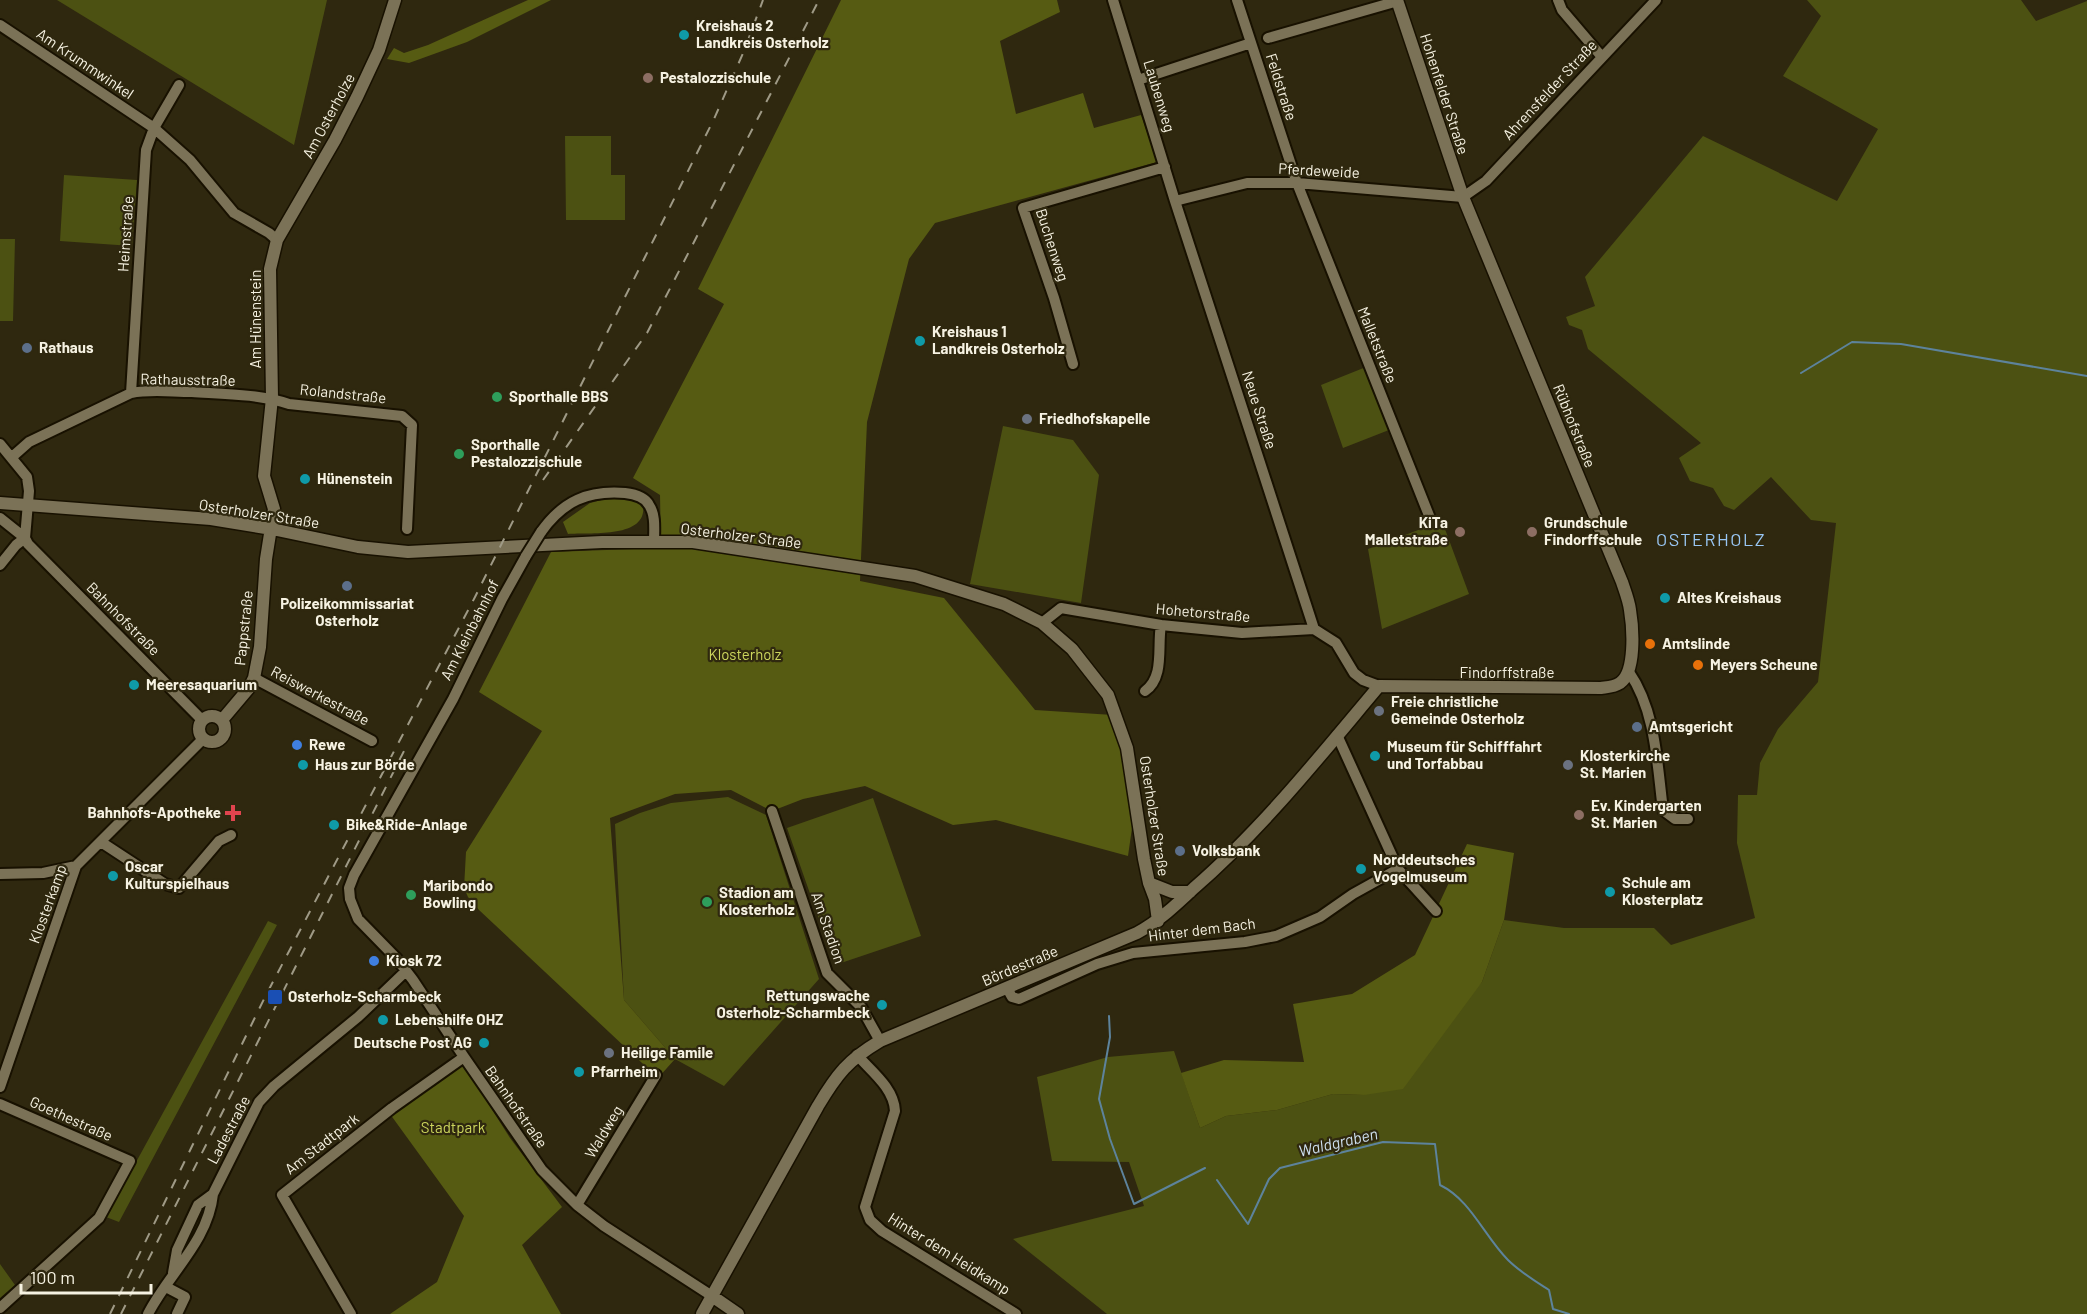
<svg xmlns="http://www.w3.org/2000/svg" width="2087" height="1314" font-family="Barlow,sans-serif">
<style>
.green{fill:#4c5112}
.forest{fill:#565b12}
.lines{fill:none;stroke-linecap:round;stroke-linejoin:round}
.stream{stroke:#5d839c;stroke-width:2}
.minor-casing{stroke:#181100;stroke-width:14}
.tertiary-casing{stroke:#181100;stroke-width:15}
.minor{stroke:#7b7257;stroke-width:10}
.tertiary{stroke:#7b7257;stroke-width:12}
.rail{stroke:#9f9a86;stroke-width:2;stroke-dasharray:10 10;stroke-linecap:butt}
.minor-bridge-casing{stroke:#181100;stroke-width:14;stroke-linecap:butt}
.minor-bridge{stroke:#7b7257;stroke-width:10}
.culture-dot{fill:#0f9aa8;stroke:#2f280f;stroke-width:2}
.education-dot{fill:#8d6e63;stroke:#2f280f;stroke-width:2}
.service-dot{fill:#5c6f8a;stroke:#2f280f;stroke-width:2}
.leisure-dot{fill:#2e9e5b;stroke:#2f280f;stroke-width:2}
.worship-dot{fill:#6b7280;stroke:#2f280f;stroke-width:2}
.food-dot{fill:#e8710a;stroke:#2f280f;stroke-width:2}
.shop-dot{fill:#3f7fe0;stroke:#2f280f;stroke-width:2}
.health-dot{fill:#e0444e;stroke:#2f280f;stroke-width:2}
.transit-dot{fill:#1a4fb4;stroke:#2f280f;stroke-width:2}
.labels{text-anchor:middle;stroke-width:4.5;stroke-linejoin:round;paint-order:stroke}
.poi-label{font-size:15px;font-weight:bold;fill:#f6f2e2;stroke:#2f280f;text-anchor:start}
.street-label{font-size:15px;fill:#f6f2e2;stroke:#2f280f}
.park-label{font-size:15px;fill:#ccd65d;stroke:#2f280f}
.water-label{font-size:16px;font-style:italic;fill:#cedfef;stroke:#2f280f}
.quarter-label{font-size:18px;letter-spacing:1.5px;fill:#99c6f3;stroke:#2f280f}
</style>
<rect width="100%" height="100%" fill="#2f280f"/>
<path class="green" d="M 57,0 L 327,0 L 294,145 Z
M 1807,0 L 2021,0 L 2036,21 L 2087,1 L 2087,1314 L 1107,1314 L 1013,1239 L 1144,1206 L 1129,1162 L 1052,1161 L 1037,1077 L 1108,1057 L 1174,1051 L 1200,1128 L 1226,1116 L 1277,1110 L 1333,1094 L 1364,1095 L 1482,982 L 1504,920 L 1564,928 L 1654,928 L 1671,945 L 1755,918 L 1737,843 L 1738,795 L 1757,795 L 1760,763 L 1778,729 L 1818,682 L 1836,523 L 1811,520 L 1771,477 L 1734,510 L 1724,506 L 1713,488 L 1690,481 L 1679,458 L 1701,443 L 1588,349 L 1582,330 L 1569,325 L 1566,317 L 1595,306 L 1585,277 L 1703,136 L 1837,201 L 1878,129 L 1783,76 L 1821,16 Z
M 565,136 L 611,136 L 611,175 L 625,175 L 625,220 L 566,220 Z
M 64,175 L 137,180 L 132,246 L 60,241 Z
M 0,239 L 15,239 L 13,321 L 0,321 Z
M 1366,367 L 1389,430 L 1343,448 L 1321,385 Z
M 1003,426 L 1073,440 L 1099,475 L 1081,603 L 970,584 Z
M 1442,521 L 1469,594 L 1382,629 L 1368,549 Z
M 728,797 L 766,815 L 819,979 L 724,1086 L 675,1059 L 624,1000 L 615,824 L 640,813 L 671,803 Z
M 873,798 L 921,936 L 835,965 L 787,828 Z
M 268,921 L 277,925 L 119,1222 L 106,1217 Z
M 0,1264 L 15,1285 L 0,1298 Z"/>
<path class="forest" d="M 528,0 L 551,0 L 467,42 L 409,63 L 387,59 L 394,48 L 404,53 L 428,45 Z
M 841,0 L 1057,0 L 1060,12 L 1000,41 L 1016,114 L 1083,93 L 1094,128 L 1141,115 L 1157,162 L 935,223 L 909,259 L 867,422 L 860,581 L 944,598 L 1035,710 L 1113,715 L 1135,807 L 1128,856 L 996,820 L 953,825 L 865,786 L 803,799 L 772,811 L 731,790 L 675,794 L 610,818 L 624,1000 L 675,1059 L 658,1078 L 479,910 L 468,897 L 464,888 L 466,852 L 542,731 L 479,692 L 551,552 L 661,548 L 660,495 L 633,478 L 724,304 L 698,289 Z
M 613,497 L 633,500 L 643,505 C 648,539 590,532 568,534 L 563,522 L 590,503 Z
M 1467,844 L 1514,853 L 1504,920 L 1482,982 L 1403,1089 L 1364,1095 L 1333,1094 L 1277,1110 L 1226,1116 L 1200,1128 L 1181,1073 L 1224,1060 L 1304,1062 L 1293,1004 L 1352,994 L 1415,955 Z
M 462,1062 L 510,1138 L 562,1207 L 522,1245 L 561,1314 L 390,1314 L 437,1282 L 464,1216 L 390,1114 Z"/>
<g class="lines">
<path class="stream" d="M 1801,373 L 1852,342 L 1901,344 L 2087,376
M 1109,1016 L 1110,1037 L 1099,1099 L 1110,1139 L 1134,1204 L 1205,1168
M 1217,1180 L 1248,1224 L 1269,1179 L 1280,1168 L 1383,1142 L 1435,1144 L 1440,1185 C 1471,1200 1484,1236 1508,1260 C 1520,1272 1535,1281 1549,1290 L 1553,1309 L 1569,1314"/>
<g class="minor-casing">
<path id="minor" d="M 1113,0 L 1175,201 L 1314,629
M 1237,0 L 1297,183 L 1430,518
M 1558,0 L 1562,10 L 1602,57
M 0,25 L 154,128 L 190,160 L 234,213 L 269,233 L 277,240
M 1268,38 L 1398,1
M 1138,80 L 1251,43
M 1175,201 L 1247,183 L 1297,183 L 1463,197 L 1486,181 L 1656,0
M 1073,364 L 1054,298 L 1023,208 L 1165,167
M 131,393 L 146,150 L 154,128 L 179,85
M 0,444 L 27,477 L 29,491 L 25,538
M 12,457 L 29,442 L 131,393 C 151,389 171,392 192,392 C 224,394 259,394 289,404 L 402,416 L 412,425 L 407,529
M 0,518 L 25,538 L 28,544 L 202,720
M 541,532 C 563,501 588,490 625,493 C 634,494 645,497 649,505 C 656,515 654,530 654,542
M 526,556 L 502,599 L 453,699 L 354,875 L 349,888 L 350,899 L 358,919 L 397,959 L 413,980 L 464,1057 L 542,1170 L 577,1205 L 604,1226 L 712,1296
M 0,565 L 16,545 L 25,538
M 1042,623 L 1061,608 L 1161,625 L 1242,633 L 1314,629 L 1336,643 L 1354,673 L 1363,680 L 1379,686
M 1629,672 C 1656,711 1657,764 1663,810 L 1675,819 L 1688,819
M 254,678 L 372,741
M 1145,691 C 1165,677 1157,646 1161,625
M 1337,735 L 1398,869 L 1436,911
M 772,811 L 827,973 L 861,1007 L 880,1041
M 101,842 L 165,884 L 179,888 L 219,841 L 231,835
M 0,874 L 43,873 L 76,866
M 1007,988 L 1012,997 L 1019,999 L 1097,964 L 1133,953 L 1245,942 L 1276,936 L 1320,917 L 1353,894 L 1398,869
M 857,1055 C 871,1071 894,1088 895,1111 L 865,1207 L 870,1220 L 882,1231 L 1016,1314
M 0,1087 L 76,866 L 203,739
M 0,1104 L 130,1161 L 99,1218 L 0,1308
M 577,1205 L 656,1075
M 173,1273 L 177,1250 L 198,1205 L 213,1194
M 166,1287 L 185,1297 L 177,1314
M 148,1314 C 168,1274 208,1242 213,1194 L 259,1102 L 274,1086 L 358,1017 L 406,971
M 351,1314 L 282,1195 L 392,1108 L 464,1057"/>
</g>
<g class="tertiary-casing">
<path id="tertiary" d="M 0,503 L 211,519 L 272,529 L 358,547 L 408,552 L 602,542 L 693,542 L 915,576 L 1004,604 L 1042,623 L 1072,649 L 1108,695 L 1127,748 L 1144,859 L 1149,883 L 1155,899 L 1158,921
M199 729a13 13 0 1 1 26 0a13 13 0 1 1-26 0Z
M 222,720 L 249,688 L 254,678 L 260,647 L 266,559 L 274,509 L 264,476 L 272,398 L 270,269 L 277,240 L 335,140 L 357,97 L 379,50 L 395,0
M 1149,883 L 1172,892 L 1190,892
M 712,1296 L 738,1314
M 702,1314 L 818,1106 C 837,1074 848,1060 880,1041 L 1137,933 C 1159,921 1176,905 1194,888 C 1263,828 1320,756 1379,686 L 1601,688 C 1608,687 1614,687 1620,683 C 1636,672 1633,628 1630,610 C 1629,601 1625,591 1622,582 L 1463,197 L 1397,0"/>
</g>
<use href="#minor" class="minor"/>
<use href="#tertiary" class="tertiary"/>
<path class="rail" d="M 543,480 L 647,333 L 819,0
M 110,1314 L 265,997 L 475,597 L 714,119 L 744,51 L 763,0
M 121,1314 L 404,751"/>
<g class="minor-bridge-casing">
<path id="minor-bridge" d="M 526,556 L 541,532"/>
</g>
<use href="#minor-bridge" class="minor-bridge"/>
</g>
<g class="culture-dot">
<circle cx="684" cy="35" r="6"/>
<circle cx="920" cy="341" r="6"/>
<circle cx="305" cy="479" r="6"/>
<circle cx="1665" cy="598" r="6"/>
<circle cx="134" cy="685" r="6"/>
<circle cx="1375" cy="756" r="6"/>
<circle cx="303" cy="765" r="6"/>
<circle cx="334" cy="825" r="6"/>
<circle cx="1361" cy="869" r="6"/>
<circle cx="113" cy="876" r="6"/>
<circle cx="1610" cy="892" r="6"/>
<circle cx="882" cy="1005" r="6"/>
<circle cx="383" cy="1020" r="6"/>
<circle cx="484" cy="1043" r="6"/>
<circle cx="579" cy="1072" r="6"/>
</g>
<g class="education-dot">
<circle cx="648" cy="78" r="6"/>
<circle cx="1460" cy="532" r="6"/>
<circle cx="1532" cy="532" r="6"/>
<circle cx="1579" cy="815" r="6"/>
</g>
<g class="service-dot">
<circle cx="27" cy="348" r="6"/>
<circle cx="347" cy="586" r="6"/>
<circle cx="1637" cy="727" r="6"/>
<circle cx="1180" cy="851" r="6"/>
</g>
<g class="leisure-dot">
<circle cx="497" cy="397" r="6"/>
<circle cx="459" cy="454" r="6"/>
<circle cx="411" cy="895" r="6"/>
<circle cx="707" cy="902" r="6"/>
</g>
<g class="worship-dot">
<circle cx="1027" cy="419" r="6"/>
<circle cx="1379" cy="711" r="6"/>
<circle cx="1568" cy="765" r="6"/>
<circle cx="609" cy="1053" r="6"/>
</g>
<g class="food-dot">
<circle cx="1650" cy="644" r="6"/>
<circle cx="1698" cy="665" r="6"/>
</g>
<g class="shop-dot">
<circle cx="297" cy="745" r="6"/>
<circle cx="374" cy="961" r="6"/>
</g>
<path class="health-dot" d="M230 804h6v6h6v6h-6v6h-6v-6h-6v-6h6z"/>
<rect class="transit-dot" x="267" y="989" width="16" height="16" rx="3"/>
<g class="labels">
<g class="poi-label">
<text x="696" y="31">Kreishaus 2<tspan x="696" dy="17">Landkreis Osterholz</tspan></text>
<text x="660" y="83">Pestalozzischule</text>
<text x="932" y="337">Kreishaus 1<tspan x="932" dy="17">Landkreis Osterholz</tspan></text>
<text x="39" y="353">Rathaus</text>
<text x="509" y="402">Sporthalle BBS</text>
<text x="1039" y="424">Friedhofskapelle</text>
<text x="471" y="450">Sporthalle<tspan x="471" dy="17">Pestalozzischule</tspan></text>
<text x="317" y="484">Hünenstein</text>
<text x="1448" y="528" text-anchor="end">KiTa<tspan x="1448" dy="17">Malletstraße</tspan></text>
<text x="1544" y="528">Grundschule<tspan x="1544" dy="17">Findorffschule</tspan></text>
<text x="1677" y="603">Altes Kreishaus</text>
<text x="347" y="609" text-anchor="middle">Polizeikommissariat<tspan x="347" dy="17">Osterholz</tspan></text>
<text x="1662" y="649">Amtslinde</text>
<text x="1710" y="670">Meyers Scheune</text>
<text x="146" y="690">Meeresaquarium</text>
<text x="1391" y="707">Freie christliche<tspan x="1391" dy="17">Gemeinde Osterholz</tspan></text>
<text x="1649" y="732">Amtsgericht</text>
<text x="309" y="750">Rewe</text>
<text x="1387" y="752">Museum für Schifffahrt<tspan x="1387" dy="17">und Torfabbau</tspan></text>
<text x="1580" y="761">Klosterkirche<tspan x="1580" dy="17">St. Marien</tspan></text>
<text x="315" y="770">Haus zur Börde</text>
<text x="1591" y="811">Ev. Kindergarten<tspan x="1591" dy="17">St. Marien</tspan></text>
<text x="221" y="818" text-anchor="end">Bahnhofs-Apotheke</text>
<text x="346" y="830">Bike&amp;Ride-Anlage</text>
<text x="1192" y="856">Volksbank</text>
<text x="1373" y="865">Norddeutsches<tspan x="1373" dy="17">Vogelmuseum</tspan></text>
<text x="125" y="872">Oscar<tspan x="125" dy="17">Kulturspielhaus</tspan></text>
<text x="1622" y="888">Schule am<tspan x="1622" dy="17">Klosterplatz</tspan></text>
<text x="423" y="891">Maribondo<tspan x="423" dy="17">Bowling</tspan></text>
<text x="719" y="898">Stadion am<tspan x="719" dy="17">Klosterholz</tspan></text>
<text x="386" y="966">Kiosk 72</text>
<text x="870" y="1001" text-anchor="end">Rettungswache<tspan x="870" dy="17">Osterholz-Scharmbeck</tspan></text>
<text x="288" y="1002">Osterholz-Scharmbeck</text>
<text x="395" y="1025">Lebenshilfe OHZ</text>
<text x="472" y="1048" text-anchor="end">Deutsche Post AG</text>
<text x="621" y="1058">Heilige Famile</text>
<text x="591" y="1077">Pfarrheim</text>
</g>
<g class="street-label">
<text transform="translate(85 64) rotate(34)" y="5">Am Krummwinkel</text>
<text transform="translate(1281 87) rotate(72)" y="5">Feldstraße</text>
<text transform="translate(1550 90) rotate(-47)" y="5">Ahrensfelder Straße</text>
<text transform="translate(1444 94) rotate(72)" y="5">Hohenfelder Straße</text>
<text transform="translate(1159 96) rotate(73)" y="5">Laubenweg</text>
<text transform="translate(329 116) rotate(-62)" y="5">Am Osterholze</text>
<text transform="translate(1319 171) rotate(3)" y="5">Pferdeweide</text>
<text transform="translate(126 234) rotate(-86)" y="5">Heimstraße</text>
<text transform="translate(1052 245) rotate(72)" y="5">Buchenweg</text>
<text transform="translate(256 319) rotate(-90)" y="5">Am Hünenstein</text>
<text transform="translate(1377 345) rotate(68)" y="5">Malletstraße</text>
<text transform="translate(188 380) rotate(1)" y="5">Rathausstraße</text>
<text transform="translate(343 394) rotate(6)" y="5">Rolandstraße</text>
<text transform="translate(1259 410) rotate(72)" y="5">Neue Straße</text>
<text transform="translate(1574 426) rotate(68)" y="5">Rübhofstraße</text>
<text transform="translate(259 514) rotate(9)" y="5">Osterholzer Straße</text>
<text transform="translate(741 536) rotate(7)" y="5">Osterholzer Straße</text>
<text transform="translate(1203 613) rotate(5)" y="5">Hohetorstraße</text>
<text transform="translate(123 619) rotate(45)" y="5">Bahnhofstraße</text>
<text transform="translate(244 628) rotate(-84)" y="5">Pappstraße</text>
<text transform="translate(470 630) rotate(-63)" y="5">Am Kleinbahnhof</text>
<text x="1507" y="678">Findorffstraße</text>
<text transform="translate(320 696) rotate(28)" y="5">Reiswerkestraße</text>
<text transform="translate(1154 816) rotate(81)" y="5">Osterholzer Straße</text>
<text transform="translate(48 904) rotate(-70)" y="5">Klosterkamp</text>
<text transform="translate(828 928) rotate(71)" y="5">Am Stadion</text>
<text transform="translate(1202 930) rotate(-7)" y="5">Hinter dem Bach</text>
<text transform="translate(1020 966) rotate(-23)" y="5">Bördestraße</text>
<text transform="translate(516 1107) rotate(55)" y="5">Bahnhofstraße</text>
<text transform="translate(71 1119) rotate(24)" y="5">Goethestraße</text>
<text transform="translate(229 1130) rotate(-62)" y="5">Ladestraße</text>
<text transform="translate(604 1132) rotate(-59)" y="5">Waldweg</text>
<text transform="translate(322 1144) rotate(-38)" y="5">Am Stadtpark</text>
<text transform="translate(949 1254) rotate(32)" y="5">Hinter dem Heidkamp</text>
</g>
<g class="park-label">
<text x="745" y="660">Klosterholz</text>
<text x="453" y="1133">Stadtpark</text>
</g>
<g class="water-label">
<text transform="translate(1338 1142) rotate(-13)" y="6">Waldgraben</text>
</g>
<g class="quarter-label">
<text x="1711" y="546">OSTERHOLZ</text>
</g>
</g>
<path d="M21 1284v9h130v-9" fill="none" stroke="#f6f2e2" stroke-width="3"/>
<text x="30" y="1284" font-size="18" fill="#f6f2e2" stroke="#2f280f" stroke-width="4.5" paint-order="stroke">100 m</text>
</svg>
